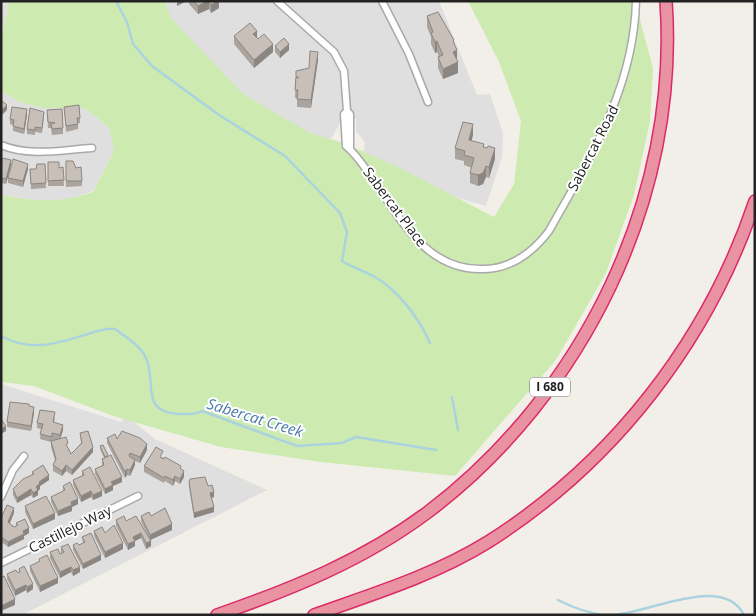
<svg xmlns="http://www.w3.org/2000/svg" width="756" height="616" font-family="'Open Sans',sans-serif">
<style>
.residential{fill:#e0dfdf}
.grass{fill:#cdebb0}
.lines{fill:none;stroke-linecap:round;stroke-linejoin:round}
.stream{stroke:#aad3df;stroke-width:2.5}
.street-casing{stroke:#a9a9a9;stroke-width:9}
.highway-casing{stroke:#dc2a67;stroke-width:14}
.street{stroke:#fff;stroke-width:6}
.highway{stroke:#e892a2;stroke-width:11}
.wall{fill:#aba49e}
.shaded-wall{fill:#8b8681}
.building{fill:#c7bfb8;stroke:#8b8681}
.labels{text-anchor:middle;stroke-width:4;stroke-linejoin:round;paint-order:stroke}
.shield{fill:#fff;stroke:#646464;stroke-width:1}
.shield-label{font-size:12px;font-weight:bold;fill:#222}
.street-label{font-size:14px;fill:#222;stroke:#fff}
.water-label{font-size:15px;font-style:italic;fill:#4a7aab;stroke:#fff}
</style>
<rect width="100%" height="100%" fill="#f2efe9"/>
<path class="residential" d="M 1,1 L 7,1 L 8,10 L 1,39 Z
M 134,1 L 439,1 L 477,95 L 490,94 L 503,133 L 502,157 L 486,206 L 440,193 L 363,157 L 365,142 L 356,131 L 356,118 L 342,119 L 333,136 L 325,142 L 231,97 Z
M 1,91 L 20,102 L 42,108 L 84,108 L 109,127 L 114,151 L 93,191 L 70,199 L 44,201 L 1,195 Z
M 1,384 L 121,422 L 125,415 L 155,439 L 267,490 L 22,615 L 1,615 Z"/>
<path class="grass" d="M 7,1 L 164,1 L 172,19 L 243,94 L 310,133 L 344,143 L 400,168 L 494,217 L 514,184 L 521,121 L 499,62 L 468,1 L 635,1 L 653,68 L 650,121 L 634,195 L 606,273 L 556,360 L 455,476 L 321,462 L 221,447 L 113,416 L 34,386 L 1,382 L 1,195 C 38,201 57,204 93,192 L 114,151 L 109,127 L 84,108 L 42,108 L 20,102 L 1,91 L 1,39 L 8,10 Z"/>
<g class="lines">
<path class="stream" d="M 116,1 L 127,22 L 133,44 L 152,66 L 219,115 L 285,156 L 340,213 L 347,232 L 342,261 C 352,267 363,271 373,276 C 397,288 420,320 430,343
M 1,336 C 33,353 57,343 88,334 C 97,331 106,328 115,329 C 126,337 141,346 146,358 C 157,382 139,412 179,414 C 187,414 196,415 202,411 L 297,446 L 342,443 L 356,437 L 436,450
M 452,397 L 458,430
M 558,600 C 574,608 592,615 610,615 C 646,615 723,572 744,615"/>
<g class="street-casing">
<path id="street" d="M 277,1 L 334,52 L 344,71 L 347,111 L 350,114 L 350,148
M 382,1 L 409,54 L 428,102
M 347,111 L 344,114 L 346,146 C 356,154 363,165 370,175 C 400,218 426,272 485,269 C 513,268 533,252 549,231 C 590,158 634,88 636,1
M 1,145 C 29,157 62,150 92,148
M 1,497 L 13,470 L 24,456
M 1,563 L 138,496"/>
</g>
<g class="highway-casing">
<path id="highway" d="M 217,615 C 292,589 364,560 428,512 C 583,395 680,197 666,1
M 314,615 C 373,594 435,575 488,542 C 613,463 708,341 755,201"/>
</g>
<use href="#street" class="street"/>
<use href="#highway" class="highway"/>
</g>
<path class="wall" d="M 189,1 L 219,1 L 219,8 L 211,13 L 209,9 L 198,14 L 189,4 Z
M 427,16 L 454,44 L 457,61 L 458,73 L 443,79 L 438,68 L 438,57 L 439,57 L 437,52 L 435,53 L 431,44 L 431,37 L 427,27 Z
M 234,36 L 273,52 L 254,68 L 234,44 Z
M 275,46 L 289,50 L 280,58 L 275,52 Z
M 318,60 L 311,108 L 297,107 L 297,98 L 295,98 L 296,71 L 309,68 Z
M 64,107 L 80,118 L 80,123 L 78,123 L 78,129 L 66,132 Z
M 27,115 L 24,134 L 13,131 L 13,125 L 10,124 L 10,119 Z
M 47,115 L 63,128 L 63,134 L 52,135 L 51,128 L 48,128 Z
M 44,118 L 42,133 L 35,132 L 35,135 L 27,134 L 27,129 Z
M 473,135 L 471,141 L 484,147 L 495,159 L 489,178 L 486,177 L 483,184 L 478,186 L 470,183 L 470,173 L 472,168 L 464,165 L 464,161 L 455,159 L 455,148 Z
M 66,161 L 76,168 L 82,181 L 82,186 L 66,187 Z
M 48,162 L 59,168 L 63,167 L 64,186 L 48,186 Z
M 1,164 L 11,165 L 6,184 L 1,183 Z
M 45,164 L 46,188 L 31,189 L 30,169 L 36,169 Z
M 28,169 L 23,187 L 8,183 L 8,178 Z
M 29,406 L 34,413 L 31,431 L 7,427 L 7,422 Z
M 55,417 L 54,423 L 63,430 L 60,439 L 68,448 L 71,454 L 81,443 L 80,433 L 93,452 L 72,475 L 66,471 L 62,476 L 53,471 L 53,465 L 55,460 L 51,447 L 51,442 L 40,439 L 41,429 L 37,428 L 37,423 Z
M 107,438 L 117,439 L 147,450 L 140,463 L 135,461 L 135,465 L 130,476 L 127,475 L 125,478 L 107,443 Z
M 100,446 L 122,482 L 113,486 L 113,490 L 105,494 L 95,474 L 95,469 L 102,466 L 102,459 L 104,458 L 100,449 Z
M 163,457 L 163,458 L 181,469 L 184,477 L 180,484 L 175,481 L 173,486 L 165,481 L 164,483 L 144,472 L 144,466 Z
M 82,471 L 102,496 L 93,500 L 91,497 L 81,502 L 73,485 L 73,480 L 82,476 Z
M 32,472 L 49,480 L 40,486 L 40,489 L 38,491 L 38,495 L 33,498 L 31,495 L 17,503 L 13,495 L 13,489 L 32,475 Z
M 189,482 L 208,486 L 214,497 L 212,498 L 214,512 L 194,518 L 189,487 Z
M 63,486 L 78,504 L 72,507 L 72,511 L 58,516 L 51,502 L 51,497 L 63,491 Z
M 25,506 L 55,519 L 33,529 L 25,512 Z
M 14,513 L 10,523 L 14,527 L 16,526 L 16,523 L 29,533 L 24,536 L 24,539 L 8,547 L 3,543 L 2,545 L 1,544 L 1,518 Z
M 141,516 L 151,516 L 172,530 L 150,540 L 151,546 L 146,549 L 141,538 L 135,541 L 135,546 L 128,550 L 116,526 L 116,520 L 126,521 L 149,537 L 141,522 Z
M 94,531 L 105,533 L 123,549 L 105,558 L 94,536 Z
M 82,537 L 101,560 L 83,569 L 73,550 L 73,545 L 79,545 L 83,543 Z
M 61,547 L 80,572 L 73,576 L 71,572 L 60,578 L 50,558 L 50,552 L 60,554 L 61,553 Z
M 39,559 L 58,583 L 40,592 L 30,571 L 30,566 L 39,562 Z
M 19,569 L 33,589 L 27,593 L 26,590 L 15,596 L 7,579 L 7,574 L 18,573 L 19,572 Z"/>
<path class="shaded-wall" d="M 177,1 L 185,1 L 185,2 L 177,6 Z
M 207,1 L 209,1 L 209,9 L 198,14 L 198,6 Z
M 217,1 L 219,1 L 219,8 L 211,13 L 211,5 Z
M 257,31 L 257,39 L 253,34 Z
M 437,41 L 437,52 L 435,53 L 435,42 Z
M 273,44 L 273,52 L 254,68 L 254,60 Z
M 289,44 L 289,50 L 280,58 L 280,52 Z
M 457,50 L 457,61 L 453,52 Z
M 318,52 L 318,60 L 311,108 L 311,100 Z
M 458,62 L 458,73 L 443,79 L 443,69 Z
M 7,105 L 7,110 L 1,116 L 1,111 Z
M 27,109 L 27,115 L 24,134 L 24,129 Z
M 473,124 L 473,135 L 469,151 L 469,140 Z
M 495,148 L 495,159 L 489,178 L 489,167 Z
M 11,160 L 11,165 L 6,184 L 6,179 Z
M 28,164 L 28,169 L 23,187 L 23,181 Z
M 486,166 L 486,177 L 483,184 L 478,186 L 478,175 Z
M 34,407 L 34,413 L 31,431 L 31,426 Z
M 63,425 L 63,430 L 60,440 L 60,435 Z
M 6,426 L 6,431 L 1,434 L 1,429 Z
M 147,444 L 147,450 L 140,463 L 140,457 Z
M 93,447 L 93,452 L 72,475 L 72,470 Z
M 135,460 L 135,465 L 130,476 L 130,470 Z
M 66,465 L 66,471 L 62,476 L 62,471 Z
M 127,469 L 127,475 L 125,478 L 125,472 Z
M 184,471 L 184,477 L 180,484 L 180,479 Z
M 49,475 L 49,480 L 40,486 L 40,489 L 38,491 L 38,495 L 33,498 L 33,493 L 36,487 L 39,482 Z
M 175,476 L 175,481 L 173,486 L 173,480 Z
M 122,477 L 122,482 L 113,486 L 113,490 L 105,494 L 105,489 L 111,482 Z
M 31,489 L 31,495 L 17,503 L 17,498 Z
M 91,491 L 91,497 L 81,502 L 81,496 Z
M 102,491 L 102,496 L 93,500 L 93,495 Z
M 214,492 L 214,497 L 210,498 L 210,493 Z
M 78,499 L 78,504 L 72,507 L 72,511 L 58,516 L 58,511 L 71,502 Z
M 214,507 L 214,512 L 194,518 L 194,513 Z
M 14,508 L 14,513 L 8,527 L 8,522 Z
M 55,513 L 55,519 L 33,529 L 33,524 Z
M 172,524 L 172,530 L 150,540 L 150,535 Z
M 29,528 L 29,533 L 24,536 L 24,539 L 8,547 L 8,542 L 23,531 Z
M 141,533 L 141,538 L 135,541 L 135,546 L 128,550 L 128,544 L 133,537 Z
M 151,541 L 151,546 L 146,549 L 146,543 Z
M 123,543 L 123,549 L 105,558 L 105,552 Z
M 101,555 L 101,560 L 83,569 L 83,564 Z
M 71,567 L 71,572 L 60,578 L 60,572 Z
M 80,567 L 80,572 L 73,576 L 73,570 Z
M 58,578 L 58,583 L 40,592 L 40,586 Z
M 33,584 L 33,589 L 27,593 L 27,587 Z
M 26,585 L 26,590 L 15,596 L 15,590 Z
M 15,599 L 15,605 L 1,611 L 1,606 Z"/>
<path class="building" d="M 194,1 L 207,1 L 198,6 Z
M 209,1 L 217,1 L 211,5 Z
M 438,12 L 454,40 L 453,41 L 457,50 L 453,52 L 458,62 L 443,69 L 438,57 L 443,55 L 437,41 L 435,42 L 431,33 L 433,32 L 427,16 Z
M 250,23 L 257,31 L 253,34 L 258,39 L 264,34 L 273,44 L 254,60 L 234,36 Z
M 284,38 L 289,44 L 280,52 L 275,46 Z
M 310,51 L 318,52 L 311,100 L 297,99 L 298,90 L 295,90 L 296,77 L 299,78 L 296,76 L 296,71 L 309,68 Z
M 1,100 L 7,105 L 1,111 Z
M 79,105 L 80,118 L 77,118 L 78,124 L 66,126 L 64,107 Z
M 12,107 L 27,109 L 24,129 L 13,126 L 14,120 L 10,119 Z
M 30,108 L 44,112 L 42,128 L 35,127 L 35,130 L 27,129 Z
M 62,109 L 63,128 L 52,129 L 51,123 L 55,123 L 48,122 L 47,110 Z
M 463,122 L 473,124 L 469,140 L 484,144 L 483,147 L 487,148 L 488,146 L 495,148 L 489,167 L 486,166 L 483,173 L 478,175 L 470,173 L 474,158 L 464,155 L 465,151 L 455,148 Z
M 3,158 L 11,160 L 6,179 L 1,178 L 1,164 Z
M 13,159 L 28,164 L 23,181 L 8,178 Z
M 66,161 L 73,161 L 76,168 L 81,167 L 82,181 L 66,181 Z
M 48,162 L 59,162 L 59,168 L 63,167 L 64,180 L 48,181 Z
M 37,164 L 45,164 L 46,183 L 31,184 L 30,169 L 36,169 Z
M 10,402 L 29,404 L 29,406 L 34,407 L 31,426 L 7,422 Z
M 40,410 L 55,412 L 53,422 L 63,425 L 60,435 L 52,433 L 52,437 L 40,434 L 43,424 L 37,423 Z
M 1,419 L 6,426 L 1,429 Z
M 88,431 L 93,447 L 72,470 L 66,465 L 62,471 L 53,465 L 56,459 L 51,441 L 66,437 L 68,443 L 66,444 L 71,454 L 82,443 L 80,433 Z
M 122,431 L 140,438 L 147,444 L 140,457 L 130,453 L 129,456 L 135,460 L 130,470 L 127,469 L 125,472 L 107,438 L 115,434 L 117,439 Z
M 103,445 L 108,455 L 105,457 L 100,446 Z
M 156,447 L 163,451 L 160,457 L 164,459 L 165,457 L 181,466 L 180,468 L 184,471 L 180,479 L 175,476 L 173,480 L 165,476 L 164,478 L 144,466 Z
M 111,455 L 122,477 L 111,482 L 113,485 L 105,489 L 95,469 L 104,465 L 102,459 Z
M 43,465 L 49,475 L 39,482 L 40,483 L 36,487 L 38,490 L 33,493 L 31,489 L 17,498 L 13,489 L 23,479 L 34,474 L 32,472 Z
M 90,467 L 102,491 L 93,495 L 91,491 L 81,496 L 73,480 L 84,475 L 82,471 Z
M 205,477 L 208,486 L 212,485 L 214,492 L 210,493 L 214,507 L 194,513 L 189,482 L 190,479 Z
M 70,482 L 78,499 L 71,502 L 72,505 L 58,511 L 51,497 L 65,490 L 63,486 Z
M 46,496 L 55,513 L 33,524 L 25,506 Z
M 7,505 L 14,508 L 8,522 L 14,527 L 18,525 L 16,523 L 25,519 L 29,528 L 23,531 L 24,534 L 8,542 L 3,538 L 2,540 L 1,539 L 1,518 Z
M 165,508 L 172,524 L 150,535 L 141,516 L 149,512 L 151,516 Z
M 124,516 L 126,521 L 136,516 L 151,541 L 146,543 L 141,533 L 133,537 L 135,541 L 128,544 L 116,520 Z
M 114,525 L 123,543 L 105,552 L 94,531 L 102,527 L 105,533 Z
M 91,533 L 101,555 L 83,564 L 73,545 L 77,543 L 79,545 L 85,542 L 82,537 Z
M 68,544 L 80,567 L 73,570 L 71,567 L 60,572 L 50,552 L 58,549 L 60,554 L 64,552 L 61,547 Z
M 47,555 L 58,578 L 40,586 L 30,566 L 40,561 L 39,559 Z
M 24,566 L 33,584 L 27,587 L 26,585 L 15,590 L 7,574 L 16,570 L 18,573 L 20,572 L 19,569 Z
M 4,576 L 15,599 L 1,606 L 1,577 Z"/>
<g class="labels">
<rect class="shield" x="530" y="377.5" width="40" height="19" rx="4"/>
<g class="shield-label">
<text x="550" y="391">I 680</text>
</g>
<g class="street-label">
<text transform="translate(593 148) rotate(-63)" y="5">Sabercat Road</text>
<text transform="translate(395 207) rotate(53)" y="5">Sabercat Place</text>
<text transform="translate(70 529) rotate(-26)" y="5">Castillejo Way</text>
</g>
<g class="water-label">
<text transform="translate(255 418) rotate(17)" y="5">Sabercat Creek</text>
</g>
</g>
<rect width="756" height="616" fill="none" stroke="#222222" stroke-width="5"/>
</svg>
